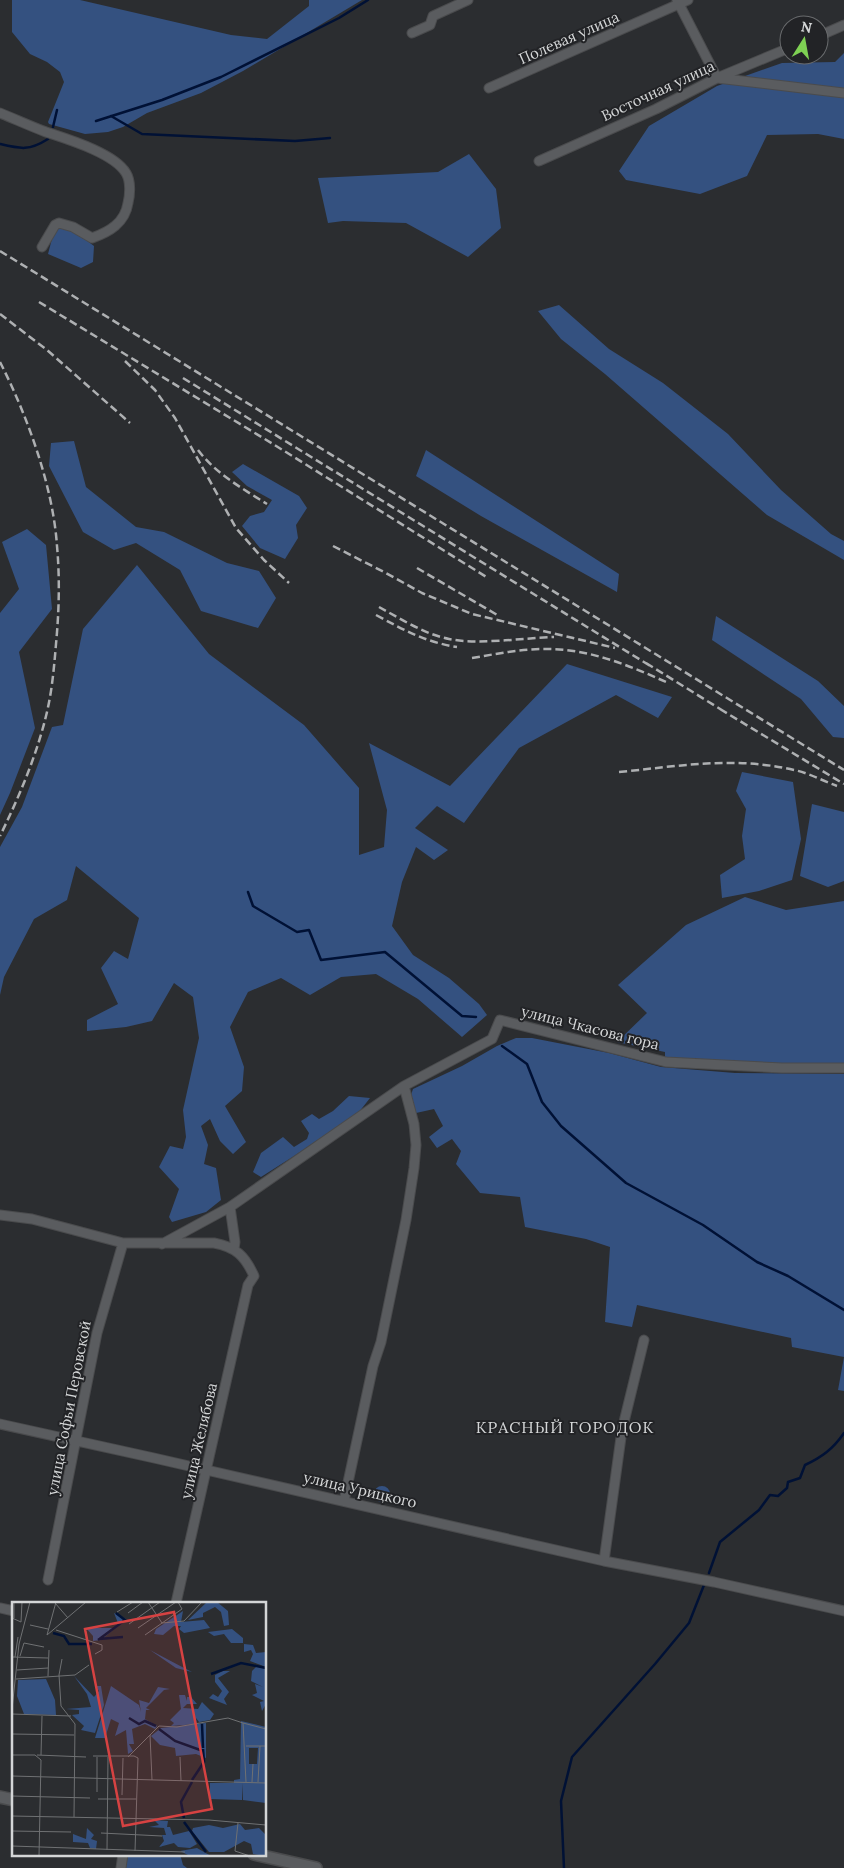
<svg xmlns="http://www.w3.org/2000/svg" width="844" height="1868" font-family="Lora,serif">
<style>
.green{fill:#345180}
.lines{fill:none;stroke-linecap:round;stroke-linejoin:round}
.stream{stroke:#001135;stroke-width:2.5}
.street-casing{stroke:#4a4b4d;stroke-width:11}
.secondary-casing{stroke:#4a4b4d;stroke-width:14}
.street{stroke:#5a5c5f;stroke-width:9}
.secondary{stroke:#5a5c5f;stroke-width:11}
.rail{stroke:#aeb0b2;stroke-width:2.5;stroke-dasharray:8 4;stroke-linecap:butt}
.labels{text-anchor:middle;stroke-width:4;stroke-linejoin:round;paint-order:stroke}
.street-label{font-size:15px;fill:#d4d6d7;stroke:#222326}
.neighbourhood-label{font-size:16px;letter-spacing:1px;fill:#d4d6d7;stroke:#222326}
.inset-river{fill:none;stroke:#001135;stroke-width:2.5}
.inset-road{fill:none;stroke:#6f7173;stroke-width:1}
.view{fill:#d64242;fill-opacity:0.15;stroke:#d64242;stroke-width:2.5}
.inset-edge{fill:none;stroke:#d4d6d7;stroke-width:2.5}
</style>
<rect width="100%" height="100%" fill="#2b2d30"/>
<path class="green" d="M 12,0 L 80,0 L 231,35 L 267,39 L 309,6 L 309,0 L 362,0 L 243,71 L 201,93 L 147,113 L 123,127 L 108,132 L 85,134 L 49,124 L 48,122 L 64,82 L 60,72 L 47,62 L 30,54 L 12,32 Z
M 844,53 L 844,139 L 818,134 L 767,135 L 747,176 L 700,194 L 626,180 L 619,171 L 649,126 L 717,86 L 782,63 L 835,62 Z
M 469,154 L 496,189 L 501,228 L 468,257 L 406,223 L 343,221 L 328,223 L 318,178 L 438,172 Z
M 59,226 L 78,234 L 94,246 L 93,262 L 81,268 L 48,254 L 53,235 Z
M 559,305 L 609,349 L 663,383 L 728,434 L 781,490 L 831,534 L 844,541 L 844,560 L 767,515 L 605,374 L 561,339 L 538,311 Z
M 74,441 L 86,487 L 136,527 L 164,532 L 227,563 L 259,571 L 276,598 L 258,628 L 201,611 L 180,570 L 136,543 L 114,550 L 83,532 L 49,466 L 51,443 Z
M 426,450 L 619,574 L 617,592 L 481,516 L 416,476 Z
M 243,464 L 299,496 L 307,508 L 296,525 L 298,538 L 285,559 L 260,548 L 242,526 L 250,516 L 264,512 L 272,500 L 247,486 L 232,472 Z
M 27,529 L 46,545 L 52,609 L 19,652 L 35,728 L 10,793 L 0,815 L 0,613 L 19,589 L 2,542 Z
M 137,565 L 209,654 L 304,725 L 359,788 L 359,855 L 384,847 L 387,810 L 369,743 L 450,786 L 567,664 L 672,697 L 658,718 L 616,695 L 519,748 L 464,823 L 437,806 L 415,828 L 448,850 L 434,860 L 416,847 L 402,882 L 392,926 L 413,955 L 449,978 L 479,1004 L 487,1015 L 462,1037 L 418,999 L 376,974 L 341,977 L 310,995 L 281,978 L 248,992 L 230,1027 L 244,1067 L 242,1091 L 225,1106 L 246,1142 L 233,1154 L 220,1141 L 210,1119 L 201,1126 L 208,1145 L 204,1164 L 216,1168 L 221,1200 L 206,1212 L 172,1222 L 169,1217 L 179,1189 L 159,1167 L 170,1146 L 183,1149 L 186,1137 L 183,1110 L 199,1038 L 193,997 L 174,983 L 152,1021 L 126,1027 L 87,1031 L 87,1020 L 118,1004 L 101,968 L 114,951 L 128,959 L 139,918 L 76,866 L 67,900 L 34,919 L 4,977 L 0,995 L 0,847 L 22,807 L 52,727 L 63,725 L 83,629 Z
M 716,616 L 818,681 L 844,706 L 844,738 L 833,737 L 801,699 L 712,640 Z
M 742,772 L 793,782 L 801,839 L 792,880 L 759,891 L 722,898 L 720,875 L 745,859 L 742,836 L 746,809 L 736,791 Z
M 812,804 L 844,812 L 844,881 L 828,887 L 800,876 Z
M 745,897 L 786,910 L 844,901 L 844,1064 C 785,1064 724,1066 665,1057 L 665,1052 L 617,1042 L 647,1013 L 618,985 L 686,925 Z
M 516,1038 L 532,1038 L 609,1053 L 661,1067 L 735,1073 L 844,1074 L 844,1391 L 838,1390 L 844,1357 L 792,1347 L 791,1338 L 637,1305 L 632,1327 L 605,1322 L 610,1247 L 586,1239 L 525,1227 L 520,1197 L 480,1193 L 456,1164 L 461,1151 L 452,1139 L 437,1148 L 429,1137 L 443,1126 L 434,1109 L 416,1113 L 411,1095 L 413,1089 L 462,1066 L 497,1046 Z
M 349,1096 L 370,1098 L 359,1112 L 294,1156 L 261,1177 L 253,1172 L 261,1153 L 283,1137 L 294,1147 L 307,1139 L 309,1133 L 301,1121 L 312,1114 L 319,1119 L 333,1111 Z
M374 1494a8 8 0 1 1 16 0a8 8 0 1 1-16 0Z
M 127,1854 L 180,1854 L 183,1865 L 187,1868 L 125,1868 Z"/>
<g class="lines">
<path class="stream" d="M 111,116 L 142,134 L 295,141 L 330,138
M 96,121 L 162,100 L 221,77 L 339,18 L 368,0
M 53,127 L 57,110
M 0,144 C 21,149 29,151 48,139
M 248,892 L 253,906 L 297,932 L 309,930 L 321,960 L 385,952 L 462,1016 L 476,1017
M 502,1046 L 527,1064 L 542,1102 L 561,1126 L 626,1183 L 703,1225 L 757,1262 L 788,1276 L 844,1310
M 709,1573 L 720,1542 L 759,1510 L 770,1495 L 778,1496 L 787,1488 L 788,1482 L 800,1478 L 805,1465 C 822,1457 833,1449 844,1433
M 564,1868 L 561,1801 L 572,1757 L 655,1664 L 689,1623 L 704,1585"/>
<g class="street-casing">
<path id="street" d="M 677,0 L 717,78 L 844,93
M 412,33 L 430,25 L 433,16 L 468,0
M 819,36 L 844,25
M 489,88 L 688,0
M 0,113 C 15,119 30,126 46,132 C 67,139 114,153 126,173 C 131,181 130,195 128,203 C 125,223 109,232 92,238 L 73,227 L 59,223 L 55,225 L 42,247
M 539,161 L 656,109 L 717,78 L 789,48
M 230,1207 L 235,1242 L 234,1249
M 0,1215 L 32,1219 L 123,1243 L 214,1243 C 236,1247 245,1256 254,1276 L 248,1285 L 176,1603
M 162,1244 L 230,1207 L 404,1086 L 492,1039 L 500,1020 L 666,1062 L 782,1068 L 844,1068
M 0,1424 L 154,1458 L 604,1561 L 714,1582 L 844,1611
M 344,1501 L 373,1366 L 381,1342 L 406,1220 L 414,1168 L 416,1145 L 414,1124 L 404,1086
M 604,1561 L 622,1430 L 644,1340
M 48,1580 L 97,1333 L 123,1243
M 0,1608 L 14,1611
M 121,1868 L 123,1854"/>
</g>
<g class="secondary-casing">
<path id="secondary" d="M 0,1797 L 14,1800
M 254,1854 L 316,1868"/>
</g>
<use href="#street" class="street"/>
<use href="#secondary" class="secondary"/>
<path class="rail" d="M 0,251 L 844,770
M 39,302 L 273,444 L 488,578
M 0,314 L 47,350 L 130,423
M 125,361 L 155,390 L 175,418 L 236,528 L 264,560 L 289,583
M 0,362 C 27,415 53,486 57,546 C 60,579 59,612 56,644 C 54,668 52,692 46,716 C 36,757 19,797 0,836
M 183,378 L 652,667
M 198,450 C 215,473 243,489 267,504
M 333,546 L 384,572 L 422,593 L 472,614 L 615,648
M 417,568 L 499,616
M 379,607 C 401,619 424,634 449,639 C 478,645 523,638 554,637
M 376,615 C 404,630 425,642 457,647
M 472,658 C 496,654 520,649 544,649 C 587,648 628,665 666,682
M 646,663 L 725,712
M 720,709 L 844,784
M 619,772 C 680,766 734,756 794,770 C 809,773 823,781 837,786"/>
</g>
<g class="labels">
<g class="street-label">
<text transform="translate(569 38) rotate(-24)" y="5">Полевая улица</text>
<text transform="translate(658 91) rotate(-25)" y="5">Восточная улица</text>
<text transform="translate(590 1028) rotate(14)" y="5">улица Чкасова гора</text>
<text transform="translate(69 1408) rotate(-79)" y="5">улица Софьи Перовской</text>
<text transform="translate(199 1441) rotate(-77)" y="5">улица Желябова</text>
<text transform="translate(360 1490) rotate(13)" y="5">улица Урицкого</text>
</g>
<g class="neighbourhood-label">
<text x="565" y="1433">КРАСНЫЙ ГОРОДОК</text>
</g>
</g>
<g transform="translate(12 1602)">
<rect width="254" height="254" fill="#2b2d30"/>
<path d="M 195,0 L 205,0 L 216,9 L 217,23 L 212,24 L 209,10 L 203,5 L 191,11 L 191,15 L 176,18 ZM 171,9 L 169,20 L 192,18 L 198,26 L 172,31 L 167,27 L 169,24 L 162,24 L 151,33 L 142,32 L 144,27 ZM 102,11 L 114,17 L 89,38 L 81,39 L 81,34 L 74,26 L 102,26 L 106,21 ZM 220,27 L 231,36 L 231,41 L 219,41 L 212,32 L 202,34 L 196,30 ZM 232,42 L 241,43 L 244,51 L 254,50 L 254,65 L 238,59 L 241,52 L 239,48 L 232,50 ZM 138,48 L 172,66 L 180,70 L 164,66 ZM 245,64 L 254,67 L 254,102 L 250,109 L 248,100 L 252,99 L 240,93 L 245,91 L 243,82 L 251,85 L 239,79 L 240,69 ZM 211,69 L 218,69 L 206,76 L 217,90 L 212,97 L 215,103 L 197,96 L 201,92 L 206,95 L 210,89 L 203,80 L 203,73 ZM 62,74 L 82,95 L 87,89 L 84,84 L 89,84 L 92,103 L 83,131 L 69,128 L 72,124 L 60,113 L 67,112 L 67,108 L 54,107 L 79,105 L 75,92 ZM 34,77 L 43,98 L 44,113 L 12,112 L 5,94 L 6,78 ZM 99,84 L 127,103 L 129,110 L 127,98 L 137,101 L 146,85 L 158,87 L 152,88 L 134,106 L 138,108 L 134,108 L 133,117 L 145,124 L 143,127 L 133,122 L 120,127 L 122,142 L 117,142 L 121,149 L 116,152 L 114,128 L 103,134 L 107,121 L 99,117 L 93,136 L 83,136 ZM 167,93 L 173,93 L 175,99 L 175,95 L 179,95 L 185,102 L 175,102 L 171,106 L 186,107 L 190,100 L 202,112 L 198,118 L 187,120 L 184,116 L 185,122 L 159,124 L 162,121 L 158,118 L 169,107 ZM 229,119 L 254,125 L 254,201 L 231,198 L 231,181 L 230,198 L 198,197 L 198,181 L 222,181 L 222,178 L 228,177 ZM 237,146 L 246,146 L 245,162 L 237,162 ZM 194,121 L 194,156 L 184,152 L 164,154 L 163,146 L 148,143 L 139,134 L 149,126 ZM 142,218 L 156,219 L 155,225 L 158,225 L 161,233 L 177,229 L 185,242 L 178,246 L 166,245 L 162,241 L 147,245 L 152,239 L 150,233 L 154,233 L 152,226 L 137,225 L 147,223 ZM 228,222 L 233,228 L 247,226 L 254,233 L 254,254 L 241,252 L 239,242 L 232,239 L 212,250 L 197,250 L 180,229 L 181,226 L 197,223 L 211,226 ZM 75,226 L 82,233 L 79,237 L 85,239 L 84,247 L 78,246 L 76,241 L 61,240 L 61,232 L 74,237 ZM 185,246 L 199,254 L 178,254 L 168,249 Z" fill="#345180" fill-rule="evenodd"/>
<path class="inset-river" d="M 41,31 L 52,34 L 57,42 L 80,42M 87,37 L 111,35M 86,38 L 113,18 L 104,11M 199,72 L 229,61 L 254,66M 117,116 L 127,122 L 133,119 L 144,124M 190,122 L 191,146M 147,127 L 163,139 L 191,149M 180,178 L 192,160 L 191,147M 172,216 L 169,200 L 180,180M 172,220 L 194,250"/>
<path class="inset-road" d="M 136,0 L 150,21 L 172,19 L 190,0M 43,1 L 56,16M 105,10 L 121,0M 116,11 L 131,0M 0,16 L 9,20 L 10,0M 2,16 L 2,0M 117,22 L 148,0M 18,23 L 36,27M 126,26 L 164,0M 44,28 L 90,43 L 90,48 L 83,52M 35,33 L 74,0M 35,33 L 44,0M 133,33 L 170,7 L 166,0M 8,54 L 12,41 L 32,45M 0,55 L 36,56M 3,55 L 6,35M 5,68 L 36,66M 47,73 L 49,104 L 63,122 L 62,215M 47,73 L 50,57M 36,74 L 37,48M 4,77 L 63,73 L 77,63M 0,107 L 7,42 L 18,0M 0,112 L 59,114M 231,121 L 254,127M 0,132 L 62,133M 138,133 L 140,178M 234,144 L 254,144M 0,153 L 23,153 L 29,158 L 27,254M 25,153 L 74,155M 29,153 L 30,114M 81,154 L 122,154 L 126,156 L 123,249M 116,155 L 147,124 L 165,125 L 216,116 L 231,121 L 234,180M 168,155 L 169,179M 0,174 L 254,181M 240,180 L 241,162M 246,180 L 248,144M 85,190 L 85,155M 110,193 L 111,156M 0,194 L 78,196M 86,197 L 124,197M 0,214 L 197,218 L 254,223M 226,221 L 223,249 L 238,254M 0,229 L 59,230M 89,231 L 150,234M 0,244 L 173,250M 95,248 L 96,155"/>
<path class="view" d="M 162,10 L 200,207 L 111,224 L 73,27 Z"/>
<rect width="254" height="254" class="inset-edge"/>
</g>
<g transform="translate(804 40) rotate(11)"><circle r="24" fill="#222326" stroke="#696b6d"/>
<path d="M0-4L9 19L0 12L-9 19Z" fill="#7ed153"/>
<text y="-8" font-size="14" font-weight="bold" text-anchor="middle" fill="#d4d6d7">N</text>
</g>
</svg>
